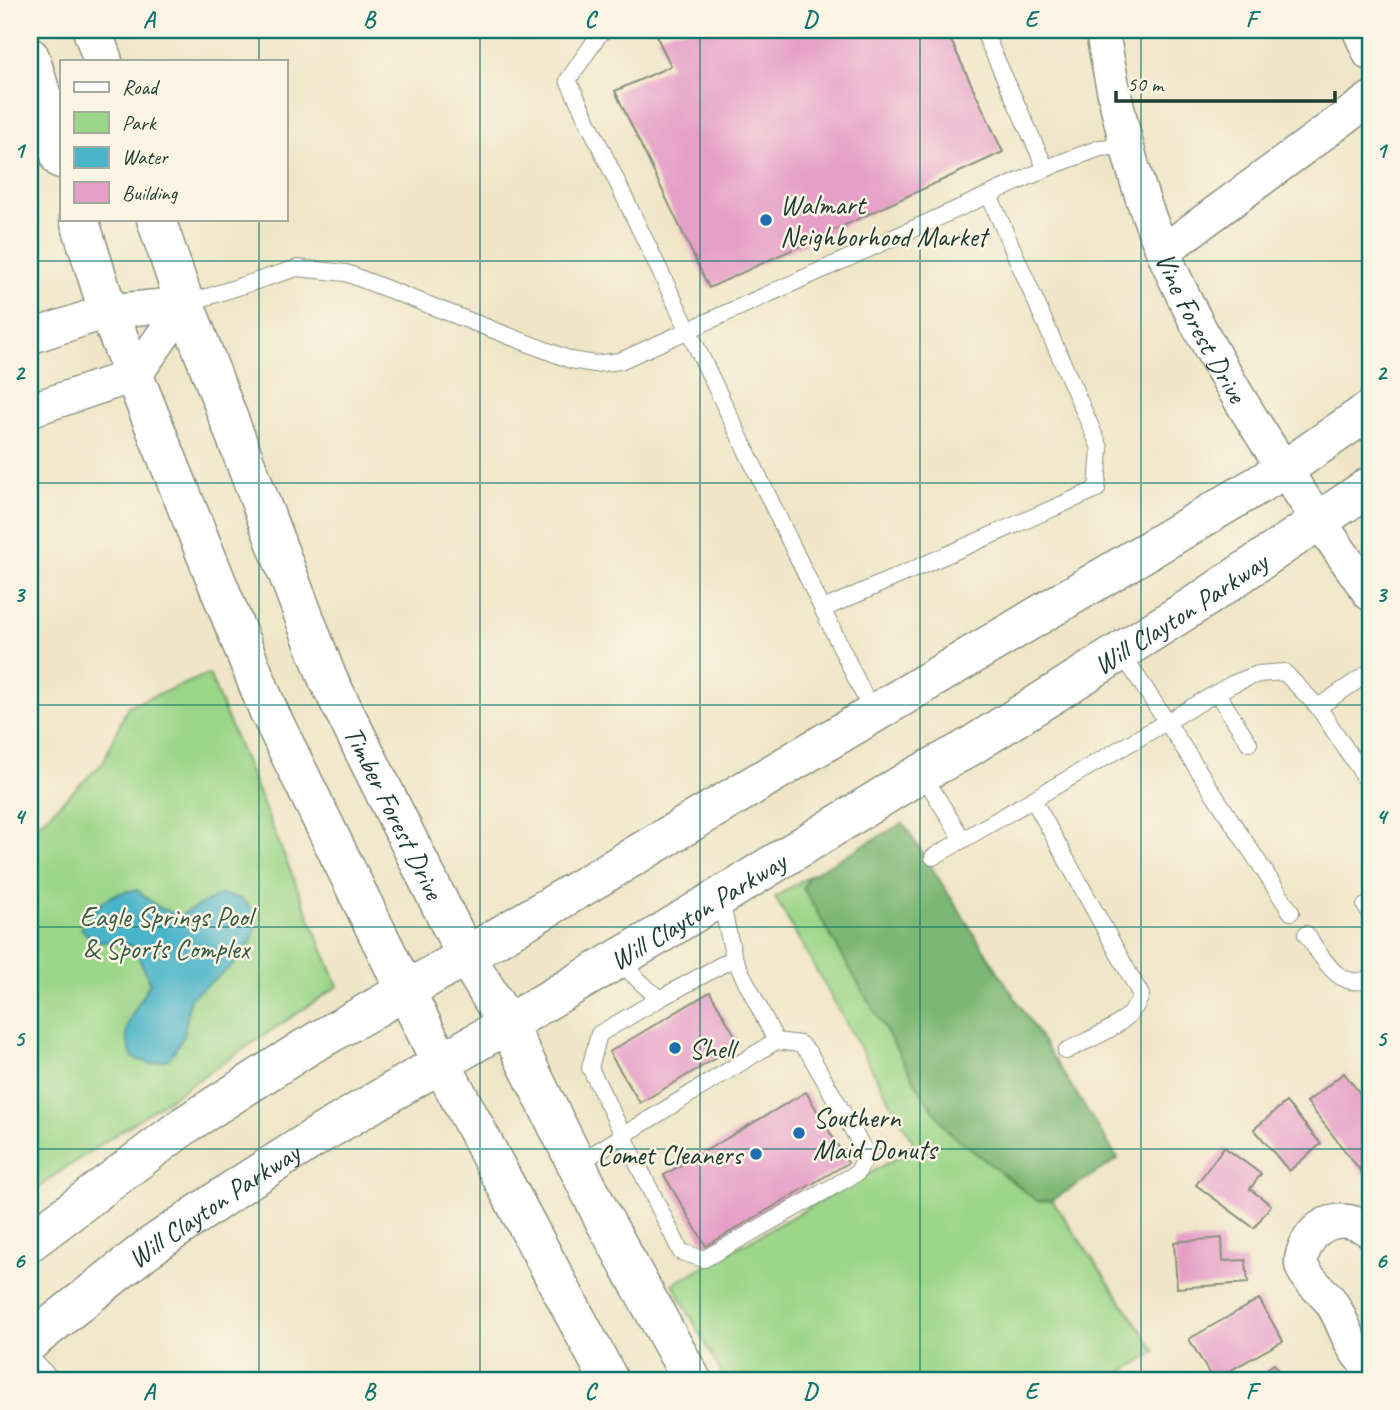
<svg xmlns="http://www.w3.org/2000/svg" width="1400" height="1410" font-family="Caveat,sans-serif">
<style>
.green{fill:#9cd689;stroke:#5e8a5e;stroke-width:2}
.forest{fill:#7db775;stroke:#4e7a54;stroke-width:2}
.water{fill:#4ab4c8;stroke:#34787e;stroke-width:2}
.building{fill:#e6a0c8}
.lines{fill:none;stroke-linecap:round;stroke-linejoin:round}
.lane-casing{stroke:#88917e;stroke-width:18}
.street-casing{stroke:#88917e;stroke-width:36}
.secondary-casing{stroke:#88917e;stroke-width:41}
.lane{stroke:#fff;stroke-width:16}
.street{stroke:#fff;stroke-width:33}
.secondary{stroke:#fff;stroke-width:38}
.grid{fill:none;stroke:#0f766e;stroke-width:2;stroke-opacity:0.55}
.poi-dot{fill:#1f6fb2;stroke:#fcf5e5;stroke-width:2.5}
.labels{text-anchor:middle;stroke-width:5;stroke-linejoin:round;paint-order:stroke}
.poi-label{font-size:28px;fill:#1f3d34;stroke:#fcf5e5;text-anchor:start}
.street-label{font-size:28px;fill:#1f3d34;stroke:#fcf5e5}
.park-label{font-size:28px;fill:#385c45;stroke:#fcf5e5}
.neatline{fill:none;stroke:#0f766e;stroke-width:2.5}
.grid-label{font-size:23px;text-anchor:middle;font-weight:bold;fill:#0f766e}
</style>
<rect width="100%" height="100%" fill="#fcf5e5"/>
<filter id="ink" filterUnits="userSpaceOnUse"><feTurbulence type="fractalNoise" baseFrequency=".0143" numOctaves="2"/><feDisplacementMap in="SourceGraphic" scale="14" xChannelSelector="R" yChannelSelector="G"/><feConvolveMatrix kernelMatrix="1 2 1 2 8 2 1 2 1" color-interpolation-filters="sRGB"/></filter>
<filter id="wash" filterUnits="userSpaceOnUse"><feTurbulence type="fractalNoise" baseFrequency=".00686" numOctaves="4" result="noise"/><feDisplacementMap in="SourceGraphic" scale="28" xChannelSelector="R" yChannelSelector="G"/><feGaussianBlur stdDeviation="1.57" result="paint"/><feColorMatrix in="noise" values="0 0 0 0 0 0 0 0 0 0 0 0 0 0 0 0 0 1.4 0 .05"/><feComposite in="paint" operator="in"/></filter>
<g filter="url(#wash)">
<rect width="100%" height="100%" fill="#f0e5c7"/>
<path class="green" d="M 209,674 L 338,986 L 49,1179 L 30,1196 L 30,832 L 103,763 L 128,706 Z
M 809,876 L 944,1089 L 1052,1200 L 1156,1352 L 1108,1380 L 725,1380 L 673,1284 L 916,1147 L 775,897 Z"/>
<path class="forest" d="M 903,823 L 1118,1159 L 1052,1200 L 1037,1201 L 949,1132 L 923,1095 L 803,888 L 809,876 Z"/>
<path class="water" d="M 137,890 L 158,907 L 179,916 L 221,894 L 241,899 L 257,913 C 256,960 222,971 190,998 L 184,1036 L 169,1059 L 151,1064 L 133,1058 C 116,1022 137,1013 150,982 L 133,946 L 92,940 L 81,928 C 96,905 108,892 137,890 Z"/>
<g id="blocks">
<path class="building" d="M 674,30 L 946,30 L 1003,152 L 709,288 L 615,91 L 671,66 L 657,37 Z
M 710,992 L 740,1044 L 640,1103 L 609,1052 Z
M 1344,1073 L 1370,1106 L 1370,1168 L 1363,1174 L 1307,1102 Z
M 806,1092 L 848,1163 L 706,1246 L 664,1175 Z
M 1286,1102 L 1321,1144 L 1289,1171 L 1254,1129 Z
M 1224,1147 L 1261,1174 L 1250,1189 L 1271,1205 L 1254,1228 L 1196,1185 Z
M 1222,1238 L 1223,1261 L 1246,1260 L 1248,1283 L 1177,1288 L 1174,1242 Z
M 1259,1299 L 1283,1341 L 1213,1380 L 1189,1339 Z
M 1274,1364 L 1286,1380 L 1251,1380 Z"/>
</g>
</g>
<g filter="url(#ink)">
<use href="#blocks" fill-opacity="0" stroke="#88917e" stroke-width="2"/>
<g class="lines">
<g class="lane-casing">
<path id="lane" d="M 606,30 L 601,32 L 568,80 L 873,714
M 983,30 L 1046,169
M 185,304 L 297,268 L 346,273 L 571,360 L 595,364 L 620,361 L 1057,164 L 1100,148 L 1128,146
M 823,609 L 1097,489 L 1100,448 L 989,195
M 1121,652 L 1291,912
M 1217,693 L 1249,743
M 1318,707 L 1370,785
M 922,773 L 963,840
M 1033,799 L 1141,995 C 1132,1025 1092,1037 1066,1051
M 933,857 L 1232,684 L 1258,674 L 1284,672 L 1318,707 L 1370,672
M 1365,906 L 1370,913
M 1306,934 C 1321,955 1339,993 1370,978
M 616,959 L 659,999 L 734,958 L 720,897
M 659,999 L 599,1034 L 590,1068 L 681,1252 L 704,1259 L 857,1173 L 867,1155 L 809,1053 L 800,1044 L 776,1041
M 577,1164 L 776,1041 L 734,958
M 30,1357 L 52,1380"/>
</g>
<g class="street-casing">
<g id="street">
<path id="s1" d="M 1102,30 C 1112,87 1124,144 1143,200 C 1193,343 1284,471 1370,594"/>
<path d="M 1359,30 L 1370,54"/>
<path d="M 1165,250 L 1370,99"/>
<path d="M 30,337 L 108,311 L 185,304"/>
<path d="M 30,410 L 135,375 L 185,304"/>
<path d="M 1370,1231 C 1347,1215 1321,1218 1307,1243 C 1303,1251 1299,1261 1303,1269 C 1309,1282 1323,1291 1331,1302 C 1346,1324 1348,1350 1370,1366"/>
</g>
</g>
<g class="secondary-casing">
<g id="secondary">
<path d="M 92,30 L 103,61"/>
<path d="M 30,57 L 61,159"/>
<path d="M 79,219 L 108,311 L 269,712 L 441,1063 L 609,1380"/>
<path id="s2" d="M 156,219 L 185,304 L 327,677 L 466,956 L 507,1024 L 603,1218 L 692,1380"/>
<path d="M 30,1242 L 185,1125 L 305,1048 L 466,956 L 1285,469 L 1370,410"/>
<path id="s3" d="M 30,1342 L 147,1249 L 239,1186 L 322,1133 L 652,939 L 911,779 L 963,751 L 1204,599 L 1370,486"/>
</g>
</g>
<use href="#lane" class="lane"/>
<use href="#street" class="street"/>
<use href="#secondary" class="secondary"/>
</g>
</g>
<path class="grid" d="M 259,30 L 259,61M 480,30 L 480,1380M 700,30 L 700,1380M 920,30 L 920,1380M 1141,30 L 1141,1380M 259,219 L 259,1380M 30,261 L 1370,261M 30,483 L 1370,483M 30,705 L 1370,705M 30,927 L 1370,927M 30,1149 L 1370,1149"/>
<g class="poi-dot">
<circle cx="766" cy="220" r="7"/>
<circle cx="675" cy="1048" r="7"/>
<circle cx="799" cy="1133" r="7"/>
<circle cx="756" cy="1154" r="7"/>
</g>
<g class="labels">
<g class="poi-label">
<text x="780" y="214">Walmart<tspan x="780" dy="32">Neighborhood Market</tspan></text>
<text x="689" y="1058">Shell</text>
<text x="813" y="1127">Southern<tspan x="813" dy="32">Maid Donuts</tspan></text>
<text x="742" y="1164" text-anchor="end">Comet Cleaners</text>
</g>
<g class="street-label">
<text dy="10" stroke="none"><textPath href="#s1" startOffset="315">Vine Forest Drive</textPath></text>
<text dy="10" stroke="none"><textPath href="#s3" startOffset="1363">Will Clayton Parkway</textPath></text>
<text dy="10" stroke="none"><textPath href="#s2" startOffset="640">Timber Forest Drive</textPath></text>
<text dy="10" stroke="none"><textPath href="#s3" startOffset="796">Will Clayton Parkway</textPath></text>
<text dy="10" stroke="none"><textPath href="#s3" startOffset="229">Will Clayton Parkway</textPath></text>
</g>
<g class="park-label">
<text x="166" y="926">Eagle Springs Pool<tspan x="166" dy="32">&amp; Sports Complex</tspan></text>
</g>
</g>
<rect width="1400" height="1410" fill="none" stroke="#fcf5e5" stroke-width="77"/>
<rect x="60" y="60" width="228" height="161" fill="#fcf5e5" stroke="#a4ab9e" stroke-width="2"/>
<rect x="74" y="82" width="35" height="10" fill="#ffffff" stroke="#a4ab9e" stroke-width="2"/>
<text x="122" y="94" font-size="21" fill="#1f3d34">Road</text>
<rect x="74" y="112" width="35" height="21" fill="#9cd689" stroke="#a4ab9e" stroke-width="2"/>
<text x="122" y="130" font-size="21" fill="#1f3d34">Park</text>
<rect x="74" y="147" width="35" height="21" fill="#4ab4c8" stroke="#a4ab9e" stroke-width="2"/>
<text x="122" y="164" font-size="21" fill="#1f3d34">Water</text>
<rect x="74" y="182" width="35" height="21" fill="#e6a0c8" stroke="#a4ab9e" stroke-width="2"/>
<text x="122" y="200" font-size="21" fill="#1f3d34">Building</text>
<path d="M1116 91v10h219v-10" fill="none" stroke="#1f3d34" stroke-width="3.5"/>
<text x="1127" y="91" font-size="21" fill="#1f3d34" stroke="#fcf5e5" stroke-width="5" paint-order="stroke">50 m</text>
<rect x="38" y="38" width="1324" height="1334" class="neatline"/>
<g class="grid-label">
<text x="149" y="27">A</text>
<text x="369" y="27">B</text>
<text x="590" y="27">C</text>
<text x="810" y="27">D</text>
<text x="1031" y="27">E</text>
<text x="1251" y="27">F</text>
<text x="19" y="158">1</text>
<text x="1381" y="158">1</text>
<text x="19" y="380">2</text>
<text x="1381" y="380">2</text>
<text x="19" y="602">3</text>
<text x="1381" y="602">3</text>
<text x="19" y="824">4</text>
<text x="1381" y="824">4</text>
<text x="19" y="1046">5</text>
<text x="1381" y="1046">5</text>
<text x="19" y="1268">6</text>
<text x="1381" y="1268">6</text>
<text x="149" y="1399">A</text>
<text x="369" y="1399">B</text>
<text x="590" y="1399">C</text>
<text x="810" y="1399">D</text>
<text x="1031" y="1399">E</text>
<text x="1251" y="1399">F</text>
</g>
</svg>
